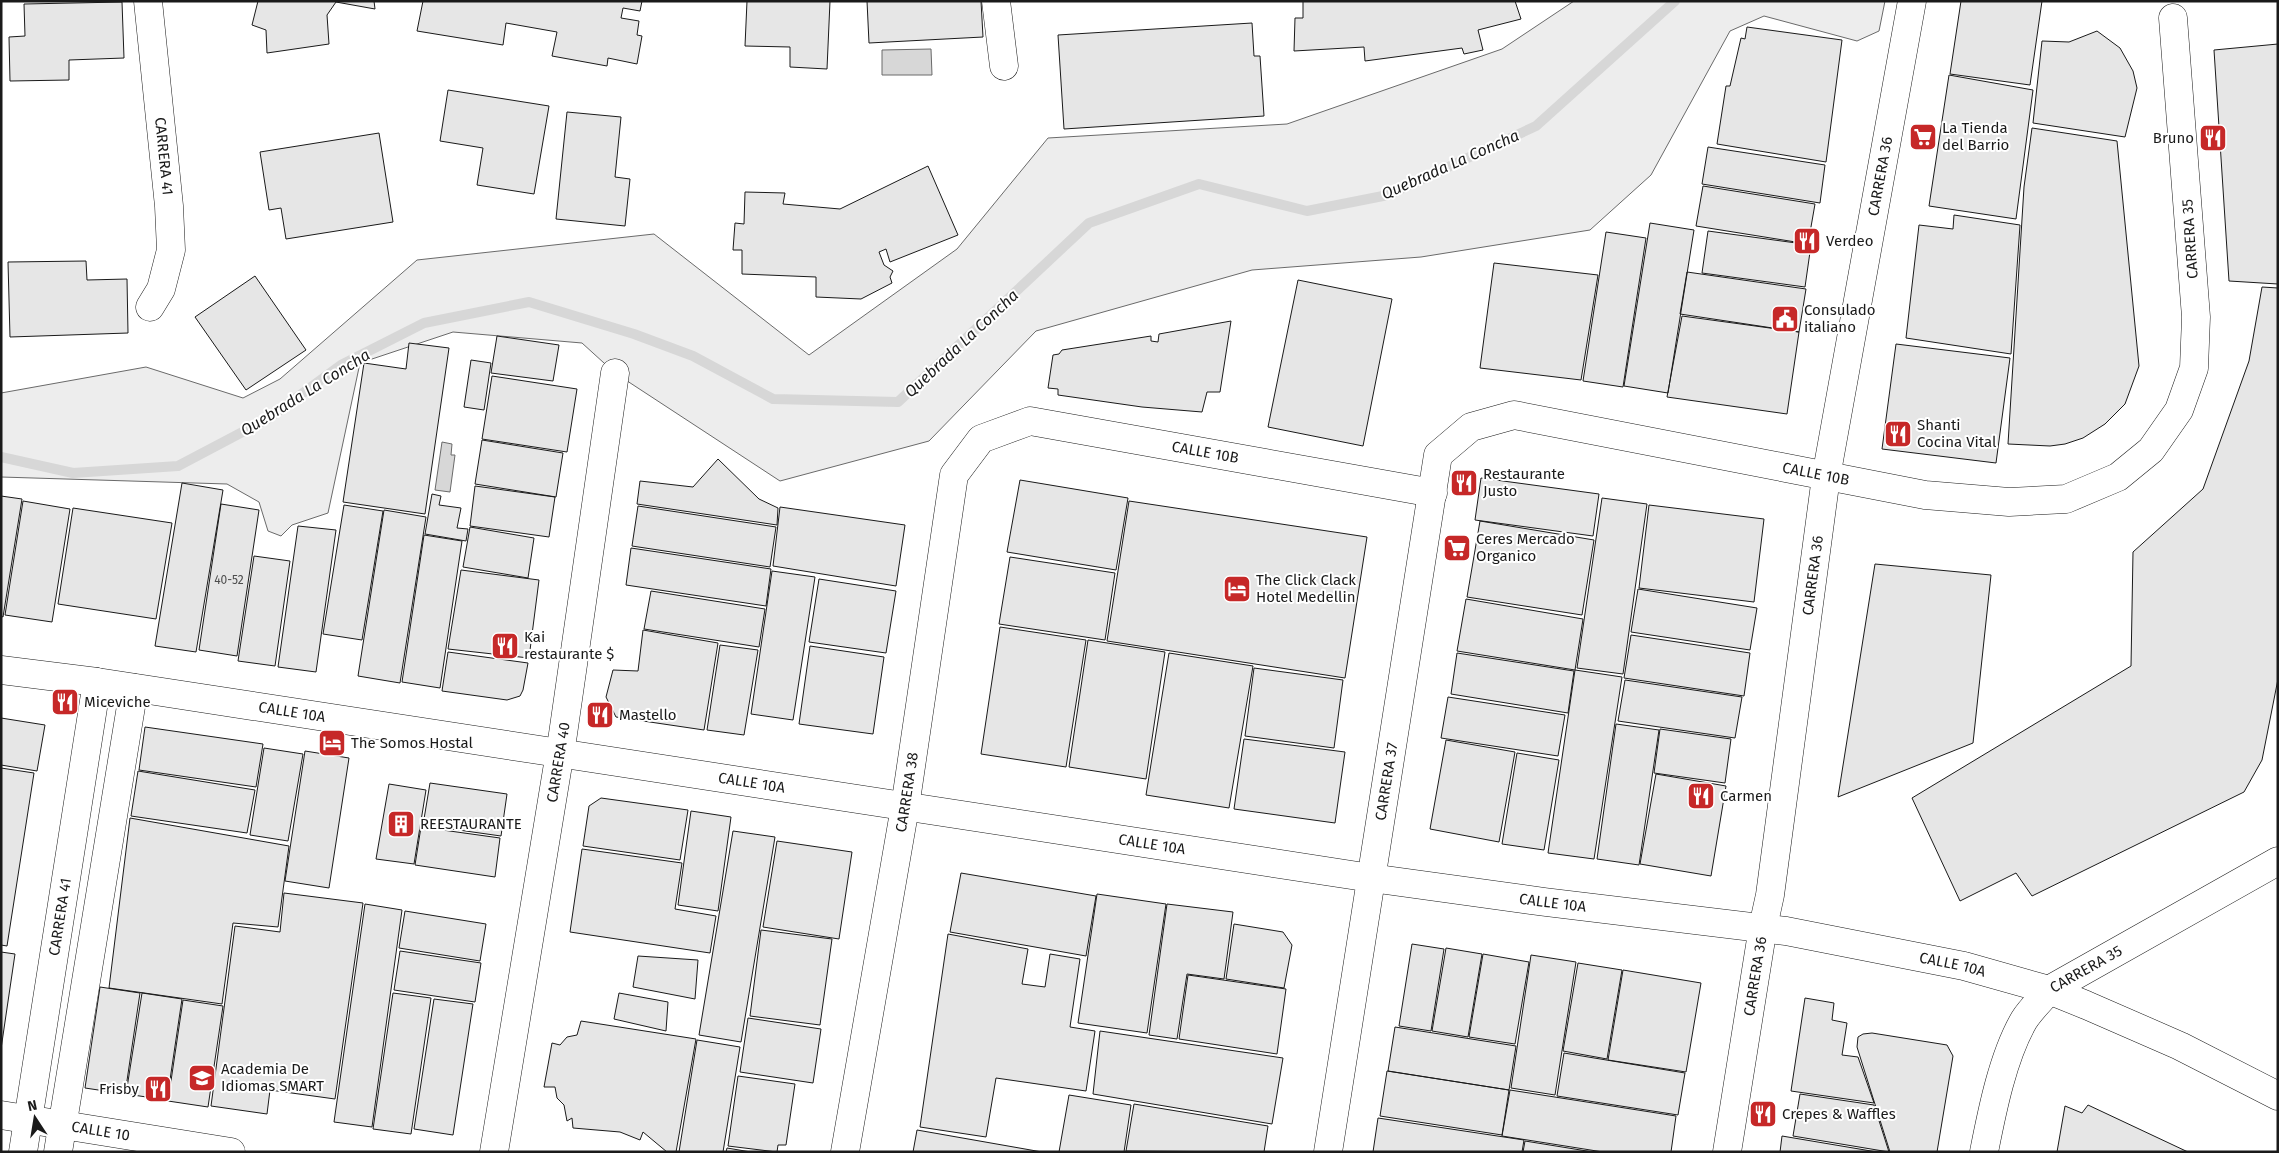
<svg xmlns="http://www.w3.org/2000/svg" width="2279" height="1153" font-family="'Fira Sans',sans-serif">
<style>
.built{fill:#ededed;stroke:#6a6a6a}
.water{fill:#d7d7d7;stroke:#6a6a6a}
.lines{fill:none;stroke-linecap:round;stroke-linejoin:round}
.stream{stroke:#d7d7d7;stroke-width:10}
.building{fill:#e6e6e6;stroke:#1a1a1a}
.street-casing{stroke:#1a1a1a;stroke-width:29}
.secondary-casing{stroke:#1a1a1a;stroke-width:29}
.street{stroke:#fff;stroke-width:28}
.secondary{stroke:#fff;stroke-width:28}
.labels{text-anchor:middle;stroke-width:4;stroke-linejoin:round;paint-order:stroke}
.number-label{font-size:12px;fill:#4d4d4d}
.poi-label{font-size:15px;fill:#1a1a1a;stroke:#fff;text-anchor:start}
.street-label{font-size:15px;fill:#1a1a1a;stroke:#fff}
.water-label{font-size:16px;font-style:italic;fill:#1a1a1a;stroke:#fff}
</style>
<rect width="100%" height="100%" fill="#fff"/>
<path class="built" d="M 1574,1 L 1885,1 L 1879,31 L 1857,41 L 1764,16 L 1730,31 L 1651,175 L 1590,230 L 1421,257 L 1252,270 L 1036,331 L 929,441 L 780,481 L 615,373 L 582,343 L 453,332 L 360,363 L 328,513 L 292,525 L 281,536 L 268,531 L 259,502 L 227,484 L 1,477 L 1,393 L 146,367 L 243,398 L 280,379 L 417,260 L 654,234 L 809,355 L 957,249 L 1048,138 L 1287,124 L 1502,49 Z"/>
<path class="water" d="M 931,49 L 932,75 L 882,75 L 882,50 Z
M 442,442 L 452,444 L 451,455 L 455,455 L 450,492 L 435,490 Z"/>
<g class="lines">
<path class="stream" d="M 1,457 L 73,473 L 178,466 L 269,418 L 341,365 L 424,323 L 529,302 L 634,334 L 693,356 L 773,399 L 898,402 L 1089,223 L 1199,184 L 1307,211 L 1388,195 L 1536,126 L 1675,1"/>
</g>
<path class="building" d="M 258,1 L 374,1 L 375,9 L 336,2 L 327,15 L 329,44 L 267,53 L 266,30 L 252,25 Z
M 423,1 L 642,1 L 640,11 L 623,8 L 621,18 L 639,21 L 637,35 L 642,36 L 637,64 L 608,58 L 607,66 L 552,56 L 557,32 L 506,23 L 503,45 L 417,31 Z
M 747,1 L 830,1 L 827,69 L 790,67 L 790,47 L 745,46 Z
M 867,1 L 981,1 L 983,37 L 869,43 Z
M 1303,1 L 1515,1 L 1521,19 L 1478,30 L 1483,50 L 1464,54 L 1462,48 L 1365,61 L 1364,47 L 1294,51 L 1295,18 L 1303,18 Z
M 1961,1 L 2042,1 L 2030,85 L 1950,74 Z
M 122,2 L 124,58 L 69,60 L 69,80 L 10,81 L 9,37 L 25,36 L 24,4 Z
M 1252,23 L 1254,56 L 1260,56 L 1264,116 L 1064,129 L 1058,35 Z
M 1747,27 L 1842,40 L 1826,162 L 1717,144 L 1726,86 L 1730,86 L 1741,38 L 1745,39 Z
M 2097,31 L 2120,48 L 2133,71 L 2137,88 L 2125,137 L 2033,123 L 2042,41 L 2069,42 Z
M 2278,44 L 2278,284 L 2229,281 L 2214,50 Z
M 1949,75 L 2033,90 L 2016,219 L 1929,206 Z
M 448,90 L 549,106 L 534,194 L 477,185 L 483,148 L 440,141 Z
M 567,112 L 621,117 L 615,177 L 630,179 L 625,226 L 556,219 Z
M 2032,128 L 2117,141 L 2139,366 L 2125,404 L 2105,424 L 2083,438 L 2065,444 L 2050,446 L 2008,444 L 2024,187 Z
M 379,133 L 393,222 L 286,239 L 281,208 L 269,210 L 260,152 Z
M 1708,147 L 1825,165 L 1820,203 L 1702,184 Z
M 928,166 L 958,235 L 890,262 L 886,249 L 879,252 L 884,265 L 893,271 L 890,277 L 892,283 L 861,299 L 816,297 L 816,277 L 742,274 L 742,250 L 733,250 L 735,223 L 744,224 L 745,192 L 785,193 L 783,204 L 840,209 Z
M 1703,186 L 1815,204 L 1808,244 L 1696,226 Z
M 1954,215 L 2020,225 L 2011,354 L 1906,338 L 1919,225 L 1953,229 Z
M 1650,223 L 1694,230 L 1668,393 L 1624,386 Z
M 1708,231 L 1811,245 L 1805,287 L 1702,273 Z
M 1606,232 L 1646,238 L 1623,387 L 1583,381 Z
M 86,261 L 87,280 L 127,279 L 128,333 L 10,337 L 8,262 Z
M 1494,263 L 1598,275 L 1581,380 L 1480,368 Z
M 1687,272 L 1806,289 L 1799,332 L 1680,314 Z
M 255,276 L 306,350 L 246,390 L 195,317 Z
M 1298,280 L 1392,299 L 1363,446 L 1268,427 Z
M 2262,287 L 2278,288 L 2278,679 L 2262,760 L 2244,792 L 2032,896 L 2016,873 L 1960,901 L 1912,798 L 2131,666 L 2133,552 L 2203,489 L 2249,361 Z
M 1682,316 L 1799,332 L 1787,414 L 1667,397 Z
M 1231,321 L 1220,392 L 1207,392 L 1202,412 L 1142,407 L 1058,395 L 1058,389 L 1048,388 L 1053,355 L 1059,354 L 1062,350 L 1151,336 L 1151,341 L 1158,342 L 1159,334 Z
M 497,336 L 559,345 L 553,381 L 491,373 Z
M 409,343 L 449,348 L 425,514 L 343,502 L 364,363 L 406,369 Z
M 1896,344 L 2010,358 L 1996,463 L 1882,449 Z
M 471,360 L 491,363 L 484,410 L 464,407 Z
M 492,376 L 577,389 L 567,452 L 482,439 Z
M 482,440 L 563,453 L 556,497 L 475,484 Z
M 718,459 L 759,499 L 778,508 L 777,525 L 637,504 L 640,481 L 693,487 Z
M 1481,478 L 1599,494 L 1593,536 L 1475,520 Z
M 1020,480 L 1128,498 L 1116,570 L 1007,552 Z
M 182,483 L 223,490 L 196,652 L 155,646 Z
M 475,486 L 555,497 L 549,537 L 470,526 Z
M 432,494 L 441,496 L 439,505 L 461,508 L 457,528 L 468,529 L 466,541 L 425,534 Z
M 1,496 L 22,499 L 3,617 L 1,616 Z
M 1602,498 L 1647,504 L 1623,674 L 1577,668 Z
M 23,501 L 70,509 L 52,622 L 5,615 Z
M 1129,501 L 1367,537 L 1345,678 L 1107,641 Z
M 221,504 L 259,510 L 237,656 L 199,650 Z
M 344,505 L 383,511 L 362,640 L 323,634 Z
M 1649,505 L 1764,519 L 1754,602 L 1639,588 Z
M 638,506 L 776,527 L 770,567 L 632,546 Z
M 780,507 L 905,525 L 896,586 L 773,566 Z
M 73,508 L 172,523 L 156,619 L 58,604 Z
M 384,510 L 426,517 L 400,683 L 358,676 Z
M 1480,521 L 1594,540 L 1582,615 L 1467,597 Z
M 298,526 L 336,530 L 316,672 L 278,667 Z
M 470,527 L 534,538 L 528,578 L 463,567 Z
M 424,535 L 462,541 L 440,688 L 402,682 Z
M 631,548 L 771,569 L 766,606 L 626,585 Z
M 254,556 L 290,561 L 275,666 L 238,661 Z
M 1010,557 L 1115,573 L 1105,640 L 999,624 Z
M 1875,564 L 1991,575 L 1973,743 L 1838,797 Z
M 461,570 L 539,580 L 529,658 L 448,649 Z
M 772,571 L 815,577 L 793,720 L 751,714 Z
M 819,579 L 896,591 L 886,653 L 809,642 Z
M 1638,589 L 1757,608 L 1750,650 L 1631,632 Z
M 651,591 L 765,609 L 759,647 L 644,629 Z
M 1466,599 L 1583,619 L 1575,670 L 1457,651 Z
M 1000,627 L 1086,640 L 1066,767 L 981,754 Z
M 643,630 L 718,643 L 704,730 L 616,717 L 606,697 L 613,670 L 638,671 Z
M 1631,635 L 1750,653 L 1744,696 L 1624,678 Z
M 1088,640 L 1165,652 L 1146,779 L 1069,767 Z
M 720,645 L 758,650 L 744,735 L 707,730 Z
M 810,646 L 884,657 L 873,734 L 799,724 Z
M 448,652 L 528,663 L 523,690 L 520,696 L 507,700 L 442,691 Z
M 1169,653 L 1253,666 L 1229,808 L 1146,795 Z
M 1457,653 L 1574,671 L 1568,713 L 1451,694 Z
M 1254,668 L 1343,680 L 1334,748 L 1245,736 Z
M 1575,670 L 1622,677 L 1594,859 L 1548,853 Z
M 1625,680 L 1742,697 L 1735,738 L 1618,721 Z
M 1448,697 L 1565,715 L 1558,756 L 1441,738 Z
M 1,718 L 45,725 L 37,771 L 1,765 Z
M 1616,724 L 1659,730 L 1639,865 L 1597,859 Z
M 145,727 L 263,744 L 256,787 L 139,770 Z
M 1660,729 L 1731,739 L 1725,783 L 1654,773 Z
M 1244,739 L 1345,752 L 1335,823 L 1234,809 Z
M 1446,740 L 1515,752 L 1499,842 L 1430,829 Z
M 264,748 L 303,754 L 288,841 L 250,835 Z
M 305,751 L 349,758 L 329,888 L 285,881 Z
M 1517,753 L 1559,760 L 1544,850 L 1502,844 Z
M 1,768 L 34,773 L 7,946 L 1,945 Z
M 138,771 L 255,790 L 247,833 L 131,816 Z
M 1656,774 L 1726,786 L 1711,876 L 1640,864 Z
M 430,783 L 507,794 L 501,836 L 423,825 Z
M 389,784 L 426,790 L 414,864 L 376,859 Z
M 601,798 L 688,810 L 680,860 L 583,846 L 589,806 Z
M 691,811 L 731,817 L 718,911 L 678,905 Z
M 130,818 L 289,846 L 278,927 L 233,923 L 222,1004 L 109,988 Z
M 421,827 L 500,838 L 495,877 L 415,865 Z
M 733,831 L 775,837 L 741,1042 L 699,1035 Z
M 777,841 L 852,852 L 839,939 L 763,927 Z
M 582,849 L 682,863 L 675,909 L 716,916 L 710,953 L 570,932 Z
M 961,873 L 1096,896 L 1086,956 L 950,932 Z
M 284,893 L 363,903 L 335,1099 L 270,1090 L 267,1114 L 211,1106 L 235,926 L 280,932 Z
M 1097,894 L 1166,904 L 1147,1033 L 1078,1023 Z
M 365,904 L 402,910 L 372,1127 L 334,1122 Z
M 1167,904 L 1233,912 L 1224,979 L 1187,974 L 1177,1039 L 1149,1035 Z
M 405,911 L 486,924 L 480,961 L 399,948 Z
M 1234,924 L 1283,932 L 1292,945 L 1284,988 L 1226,979 Z
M 761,930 L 832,939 L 820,1025 L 750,1016 Z
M 948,934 L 1028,949 L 1022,984 L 1045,987 L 1050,954 L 1080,959 L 1070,1027 L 1095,1031 L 1086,1091 L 996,1078 L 986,1137 L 920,1127 Z
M 1412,944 L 1444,949 L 1431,1031 L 1399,1026 Z
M 1446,948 L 1482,954 L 1468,1037 L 1432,1031 Z
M 400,951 L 481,963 L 475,1002 L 394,990 Z
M 1,952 L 15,954 L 1,1049 Z
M 1483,954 L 1529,962 L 1515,1044 L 1469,1037 Z
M 1531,955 L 1576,962 L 1555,1095 L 1511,1088 Z
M 638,956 L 698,960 L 695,999 L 633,987 Z
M 1578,963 L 1622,970 L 1607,1059 L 1563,1051 Z
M 1623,970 L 1701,983 L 1686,1072 L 1608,1060 Z
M 1188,975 L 1286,989 L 1277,1054 L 1179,1039 Z
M 100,987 L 140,993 L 125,1094 L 85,1088 Z
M 142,993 L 182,999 L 167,1100 L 126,1094 Z
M 393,993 L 431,998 L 411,1134 L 373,1129 Z
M 619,993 L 668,1002 L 666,1031 L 614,1019 Z
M 1805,998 L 1834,1003 L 1832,1020 L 1847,1023 L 1842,1055 L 1858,1057 L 1874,1103 L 1791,1091 Z
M 434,999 L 473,1004 L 453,1135 L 414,1129 Z
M 183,1000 L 223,1006 L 208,1107 L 168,1101 Z
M 748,1018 L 821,1029 L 813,1083 L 740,1072 Z
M 581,1021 L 696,1039 L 676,1152 L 667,1152 L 643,1132 L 640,1140 L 620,1132 L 573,1128 L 572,1118 L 567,1121 L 564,1105 L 557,1098 L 555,1087 L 544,1087 L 552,1043 L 560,1045 L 567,1037 L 577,1035 Z
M 1395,1027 L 1516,1046 L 1509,1090 L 1388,1071 Z
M 1100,1031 L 1283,1058 L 1272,1124 L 1093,1094 Z
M 1872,1033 L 1947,1045 L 1953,1056 L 1937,1152 L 1890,1152 L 1857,1047 L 1858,1037 L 1863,1034 Z
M 697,1040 L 740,1047 L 723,1152 L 679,1152 Z
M 1564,1053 L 1685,1073 L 1678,1115 L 1557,1096 Z
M 1387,1071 L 1509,1090 L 1502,1135 L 1380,1116 Z
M 738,1076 L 795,1084 L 786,1145 L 778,1145 L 777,1152 L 728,1146 Z
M 1510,1090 L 1676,1116 L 1671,1152 L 1603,1152 L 1502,1136 Z
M 1800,1094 L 1874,1105 L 1889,1152 L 1793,1136 Z
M 1069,1095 L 1131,1105 L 1124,1152 L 1059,1152 Z
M 1134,1104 L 1268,1126 L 1264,1152 L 1126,1151 Z
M 2088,1105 L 2188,1152 L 2057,1152 L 2065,1106 L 2082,1113 Z
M 1378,1118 L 1524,1140 L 1522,1152 L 1373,1152 Z
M 917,1130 L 1042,1152 L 913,1152 Z
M 1782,1136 L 1877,1152 L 1780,1152 Z
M 1525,1141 L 1593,1152 L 1523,1152 Z
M 727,1148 L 751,1152 L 726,1152 Z"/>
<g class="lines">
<g class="street-casing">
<g id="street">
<path id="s1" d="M 148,1 L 169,206 L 171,250 L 161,289 L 150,307"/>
<path d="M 996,1 L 1004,66"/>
<path id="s2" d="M 1763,927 L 1770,895 L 1826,477 L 1912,1"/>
<path id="s3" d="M 23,1152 L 97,682"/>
<path d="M 58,1152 L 134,688"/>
<path id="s4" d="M 494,1152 L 563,734 L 615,373"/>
<path id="s5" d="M 845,1152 L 905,807 L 954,475 L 981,439 L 1030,421 L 1433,493"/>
<path id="s6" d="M 1328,1152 L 1438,455 L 1471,427 L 1514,415 L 1925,495 L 2009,502 L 2066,499 L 2118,477 L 2151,450 L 2179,410 L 2194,368 L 2196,317 L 2173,18"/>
<path id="s7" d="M 1984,1152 C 1992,1111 2003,1056 2024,1020 C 2031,1009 2041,1000 2049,990 L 2278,861"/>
</g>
</g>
<g class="secondary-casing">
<g id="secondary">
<path id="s8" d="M 1,670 L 97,682 L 1371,878 L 1545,902 L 1786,931 L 1964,966 L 2049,990 L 2086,1005 L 2180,1046 L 2278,1096"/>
<path id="s9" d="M 1,1115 L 231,1152"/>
<path id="s10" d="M 1727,1152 L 1763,927"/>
</g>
</g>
<use href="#street" class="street"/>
<use href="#secondary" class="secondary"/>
</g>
<defs>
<g id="supermarket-square" transform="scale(1.4375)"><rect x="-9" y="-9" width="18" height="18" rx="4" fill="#c62828" stroke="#fff"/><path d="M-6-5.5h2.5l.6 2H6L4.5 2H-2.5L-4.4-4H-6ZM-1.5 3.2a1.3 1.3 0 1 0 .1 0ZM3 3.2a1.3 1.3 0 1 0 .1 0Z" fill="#fff"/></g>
<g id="restaurant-square" transform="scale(1.4375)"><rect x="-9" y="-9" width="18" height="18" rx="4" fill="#c62828" stroke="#fff"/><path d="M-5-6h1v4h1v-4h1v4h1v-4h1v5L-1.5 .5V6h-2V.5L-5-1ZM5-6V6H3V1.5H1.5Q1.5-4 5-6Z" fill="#fff"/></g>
<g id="civic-square" transform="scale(1.4375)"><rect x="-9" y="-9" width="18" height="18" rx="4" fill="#c62828" stroke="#fff"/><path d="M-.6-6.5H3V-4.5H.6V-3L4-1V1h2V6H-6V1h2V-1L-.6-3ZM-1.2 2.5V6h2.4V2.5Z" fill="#fff"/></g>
<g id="hotel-square" transform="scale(1.4375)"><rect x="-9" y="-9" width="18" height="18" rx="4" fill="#c62828" stroke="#fff"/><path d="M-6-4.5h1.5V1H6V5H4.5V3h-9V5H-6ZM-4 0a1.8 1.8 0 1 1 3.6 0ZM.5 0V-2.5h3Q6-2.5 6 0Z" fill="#fff"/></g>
<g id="building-square" transform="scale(1.4375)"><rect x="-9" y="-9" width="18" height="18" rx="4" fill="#c62828" stroke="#fff"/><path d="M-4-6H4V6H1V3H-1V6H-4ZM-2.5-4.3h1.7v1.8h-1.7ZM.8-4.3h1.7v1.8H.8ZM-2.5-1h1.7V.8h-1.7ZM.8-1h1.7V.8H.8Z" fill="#fff"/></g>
<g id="school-square" transform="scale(1.4375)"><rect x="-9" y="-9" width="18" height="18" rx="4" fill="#c62828" stroke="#fff"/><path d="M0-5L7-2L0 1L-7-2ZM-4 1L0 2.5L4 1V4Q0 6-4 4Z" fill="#fff"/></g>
</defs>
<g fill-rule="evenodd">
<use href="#supermarket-square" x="1923" y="137"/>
<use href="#restaurant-square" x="2213" y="138"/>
<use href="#restaurant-square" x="1807" y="241"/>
<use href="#civic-square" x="1785" y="319"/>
<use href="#restaurant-square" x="1898" y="434"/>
<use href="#restaurant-square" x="1464" y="483"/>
<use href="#supermarket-square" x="1457" y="548"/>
<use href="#hotel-square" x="1237" y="589"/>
<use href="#restaurant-square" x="505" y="646"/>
<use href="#restaurant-square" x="65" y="702"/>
<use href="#restaurant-square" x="600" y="715"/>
<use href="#hotel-square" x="332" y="743"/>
<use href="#restaurant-square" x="1701" y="796"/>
<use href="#building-square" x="401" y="824"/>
<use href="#school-square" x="202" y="1078"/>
<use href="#restaurant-square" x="158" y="1089"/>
<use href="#restaurant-square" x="1763" y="1114"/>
</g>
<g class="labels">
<g class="number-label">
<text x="229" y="584">40-52</text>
</g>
<g class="poi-label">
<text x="1942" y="133">La Tienda<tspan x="1942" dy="17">del Barrio</tspan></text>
<text x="2194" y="143" text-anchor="end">Bruno</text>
<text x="1826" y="246">Verdeo</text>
<text x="1804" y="315">Consulado<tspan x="1804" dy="17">italiano</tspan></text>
<text x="1917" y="430">Shanti<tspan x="1917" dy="17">Cocina Vital</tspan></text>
<text x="1483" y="479">Restaurante<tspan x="1483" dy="17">Justo</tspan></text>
<text x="1476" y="544">Ceres Mercado<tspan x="1476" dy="17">Organico</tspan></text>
<text x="1256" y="585">The Click Clack<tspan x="1256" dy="17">Hotel Medellin</tspan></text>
<text x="524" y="642">Kai<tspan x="524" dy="17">restaurante $</tspan></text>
<text x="84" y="707">Miceviche</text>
<text x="619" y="720">Mastello</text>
<text x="351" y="748">The Somos Hostal</text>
<text x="1720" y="801">Carmen</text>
<text x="420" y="829">REESTAURANTE</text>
<text x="221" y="1074">Academia De<tspan x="221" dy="17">Idiomas SMART</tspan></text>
<text x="139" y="1094" text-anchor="end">Frisby</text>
<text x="1782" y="1119">Crepes &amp; Waffles</text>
</g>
<g class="street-label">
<text dy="5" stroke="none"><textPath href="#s1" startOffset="156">CARRERA 41</textPath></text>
<text dy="5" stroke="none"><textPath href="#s2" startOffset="760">CARRERA 36</textPath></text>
<text transform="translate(2190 239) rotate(-94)" y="5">CARRERA 35</text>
<text dy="5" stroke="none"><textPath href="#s5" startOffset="961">CALLE 10B</textPath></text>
<text dy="5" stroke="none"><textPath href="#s6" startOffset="1101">CALLE 10B</textPath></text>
<text dy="5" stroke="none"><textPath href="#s2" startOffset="355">CARRERA 36</textPath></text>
<text dy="5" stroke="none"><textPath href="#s8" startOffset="294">CALLE 10A</textPath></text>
<text dy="5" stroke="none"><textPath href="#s4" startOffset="395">CARRERA 40</textPath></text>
<text dy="5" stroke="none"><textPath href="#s6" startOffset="375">CARRERA 37</textPath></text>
<text dy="5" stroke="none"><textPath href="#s8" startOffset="759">CALLE 10A</textPath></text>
<text dy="5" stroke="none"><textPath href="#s5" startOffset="365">CARRERA 38</textPath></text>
<text dy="5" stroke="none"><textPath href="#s8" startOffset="1164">CALLE 10A</textPath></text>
<text dy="5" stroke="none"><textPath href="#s8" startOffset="1569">CALLE 10A</textPath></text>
<text dy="5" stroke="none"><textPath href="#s3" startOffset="238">CARRERA 41</textPath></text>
<text dy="5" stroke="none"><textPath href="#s8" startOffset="1974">CALLE 10A</textPath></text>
<text dy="5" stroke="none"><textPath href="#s7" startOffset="220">CARRERA 35</textPath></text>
<text dy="5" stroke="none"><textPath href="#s10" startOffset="178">CARRERA 36</textPath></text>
<text dy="5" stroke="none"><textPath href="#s9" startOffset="101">CALLE 10</textPath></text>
</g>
<g class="water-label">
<text transform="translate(1450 164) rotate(-24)" y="6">Quebrada La Concha</text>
<text transform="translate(961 343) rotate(-43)" y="6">Quebrada La Concha</text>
<text transform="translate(305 392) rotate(-32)" y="6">Quebrada La Concha</text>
</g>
</g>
<rect width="2279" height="1153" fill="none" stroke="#1a1a1a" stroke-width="5"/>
<g transform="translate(35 1118) rotate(348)" stroke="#ffffff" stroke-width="4" paint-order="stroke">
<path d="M0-4L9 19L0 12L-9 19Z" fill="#1a1a1a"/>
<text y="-8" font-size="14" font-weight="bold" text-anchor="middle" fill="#1a1a1a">N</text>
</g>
</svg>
